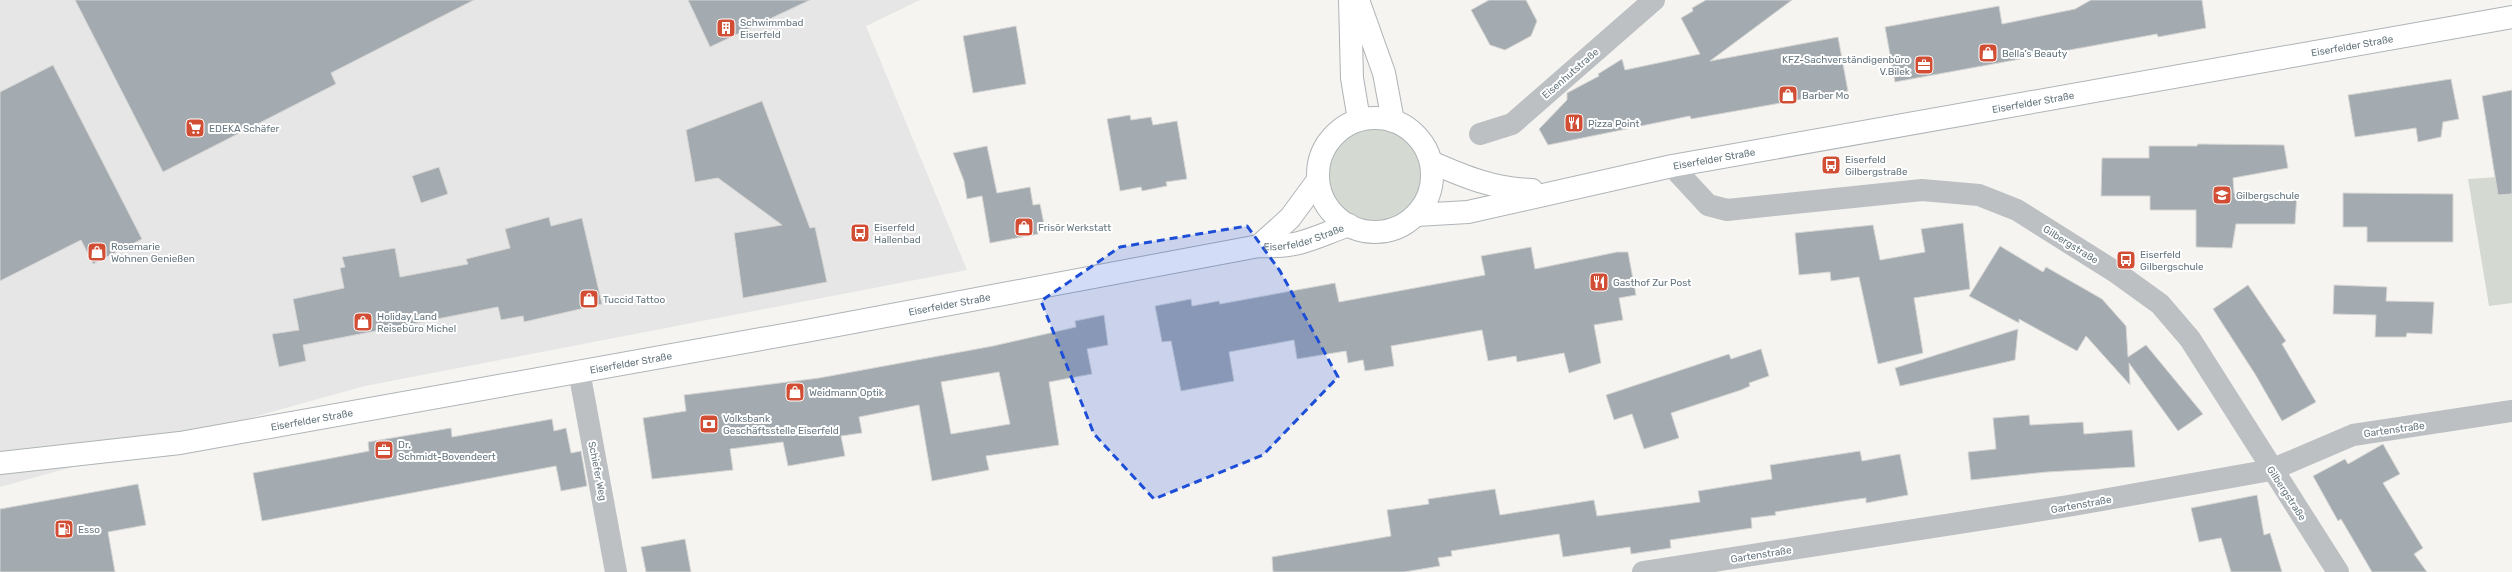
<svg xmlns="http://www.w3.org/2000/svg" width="2512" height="572" font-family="Rubik,sans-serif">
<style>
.built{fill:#e5e6e5}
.green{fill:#d4d9d1}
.building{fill:#a4abb0;stroke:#d6d6d4;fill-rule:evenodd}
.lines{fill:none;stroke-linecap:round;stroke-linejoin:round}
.secondary-casing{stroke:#aeb4b7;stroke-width:24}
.highway-casing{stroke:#afb3b6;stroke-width:24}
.street{stroke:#bcc0c3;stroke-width:22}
.secondary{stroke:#fff;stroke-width:22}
.highway{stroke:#fff;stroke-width:22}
.marked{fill:#1d4ed8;fill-opacity:0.2;stroke:#1d4ed8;stroke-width:3;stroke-dasharray:8 5;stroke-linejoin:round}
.labels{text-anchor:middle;stroke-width:4;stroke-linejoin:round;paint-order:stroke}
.poi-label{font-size:10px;fill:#66767f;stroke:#fff;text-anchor:start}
.street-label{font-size:10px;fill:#66767f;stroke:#fff}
</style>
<rect width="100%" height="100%" fill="#f5f4f1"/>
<path class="built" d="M 0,0 L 920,0 L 866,26 L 967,270 L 365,386 L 0,487 Z"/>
<path class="green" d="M1318 175a57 57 0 1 1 114 0a57 57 0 1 1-114 0Z
M 2512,176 L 2512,303 L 2489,306 L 2468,179 Z"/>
<path class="building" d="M 75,0 L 474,0 L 331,73 L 336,84 L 163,172 Z
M 688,0 L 810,0 L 710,47 Z
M 1489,0 L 1526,0 L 1537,21 L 1531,36 L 1505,50 L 1490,45 L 1471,10 Z
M 1706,0 L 1792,0 L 1710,61 L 1838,37 L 1848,91 L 1691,119 L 1690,116 L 1548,145 L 1539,129 L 1567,100 L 1567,93 L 1599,76 L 1598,74 L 1622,59 L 1625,70 L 1700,54 L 1681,18 L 1693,11 L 1692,8 Z
M 2091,0 L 2202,0 L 2206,28 L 2158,37 L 2157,34 L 1895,82 L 1885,27 L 1999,6 L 2002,24 L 2075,9 Z
M 1016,26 L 1026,84 L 973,93 L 963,36 Z
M 53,65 L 142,239 L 93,264 L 81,240 L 0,281 L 0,92 Z
M 2451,79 L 2459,119 L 2443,122 L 2441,137 L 2418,142 L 2416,128 L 2355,137 L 2348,95 Z
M 2512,90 L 2512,194 L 2498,195 L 2482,96 Z
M 762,101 L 810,228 L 815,227 L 827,282 L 743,298 L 734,233 L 782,225 L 718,178 L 695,182 L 686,130 Z
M 1130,115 L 1131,120 L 1151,117 L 1153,125 L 1177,121 L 1187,179 L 1166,182 L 1167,186 L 1142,191 L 1141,187 L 1120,191 L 1107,119 Z
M 2198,144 L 2284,145 L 2288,168 L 2233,178 L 2234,193 L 2297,193 L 2295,224 L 2236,224 L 2232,248 L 2196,247 L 2196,210 L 2150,210 L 2150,196 L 2101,196 L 2102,158 L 2149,158 L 2149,146 L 2197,146 Z
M 987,146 L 997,193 L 1030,187 L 1033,205 L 1040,204 L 1045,229 L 1038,231 L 1038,234 L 990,243 L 982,196 L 967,199 L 964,181 L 953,153 Z
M 439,167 L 448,194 L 421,203 L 412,176 Z
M 2343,193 L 2453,194 L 2453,242 L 2367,242 L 2367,227 L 2343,227 Z
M 549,217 L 551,226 L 582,218 L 602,304 L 524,322 L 523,316 L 501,320 L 498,307 L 407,325 L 303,345 L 306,361 L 279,367 L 272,334 L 299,330 L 293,299 L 344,288 L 340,268 L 345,267 L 342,257 L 395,248 L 400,277 L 468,264 L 466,259 L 510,248 L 505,229 Z
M 1963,223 L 1970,289 L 1914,298 L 1923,353 L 1878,364 L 1859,277 L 1831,281 L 1830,272 L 1799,275 L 1795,233 L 1873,225 L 1880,260 L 1925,252 L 1921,229 Z
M 2000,246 L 2043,272 L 2046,267 L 2102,299 L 2126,326 L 2128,357 L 2146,345 L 2203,414 L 2178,431 L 2129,363 L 2130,385 L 2086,336 L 2077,351 L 2019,319 L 2019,323 L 1969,296 Z
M 1531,247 L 1535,269 L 1617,252 L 1628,252 L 1636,295 L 1619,298 L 1623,320 L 1594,325 L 1601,363 L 1569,373 L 1564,353 L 1517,362 L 1516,356 L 1488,361 L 1482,330 L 1391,346 L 1394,366 L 1365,371 L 1363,360 L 1348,363 L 1346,351 L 1297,359 L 1294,340 L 1229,352 L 1234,381 L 1181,391 L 1171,341 L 1162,342 L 1155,306 L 1191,299 L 1192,306 L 1219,301 L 1220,304 L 1335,283 L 1339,302 L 1485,275 L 1481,256 Z
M 2248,285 L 2286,341 L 2282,344 L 2316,402 L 2282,421 L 2255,374 L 2213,309 Z
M 2334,285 L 2387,287 L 2386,301 L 2434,302 L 2432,334 L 2407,333 L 2406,337 L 2375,337 L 2376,315 L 2333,314 Z
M 1104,315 L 1108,345 L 1087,349 L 1092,374 L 1049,382 L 1059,445 L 986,456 L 989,470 L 932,481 L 919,405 L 859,417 L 862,433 L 841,436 L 845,456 L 788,466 L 783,442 L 730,449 L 733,470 L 652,479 L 643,418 L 686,411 L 684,395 L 819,378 L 993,346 L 1076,327 L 1075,321 ZM 999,372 L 1010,424 L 951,434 L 941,382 Z
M 2018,329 L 2015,360 L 1900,386 L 1895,368 Z
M 1761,349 L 1769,376 L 1749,383 L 1750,386 L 1741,390 L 1671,413 L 1679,438 L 1644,449 L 1632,414 L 1614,420 L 1606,395 L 1729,354 L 1731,359 Z
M 2029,415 L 2030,425 L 2083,422 L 2084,434 L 2132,430 L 2135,467 L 2047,472 L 1971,480 L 1968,452 L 1996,449 L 1993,418 Z
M 552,419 L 554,431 L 566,428 L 571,453 L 581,451 L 587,486 L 561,491 L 556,466 L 262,521 L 253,473 L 369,451 L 368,442 L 451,428 L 452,437 Z
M 2383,444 L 2400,474 L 2383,483 L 2423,548 L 2414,554 L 2427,572 L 2372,572 L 2341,519 L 2338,521 L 2313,476 L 2345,459 L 2348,464 Z
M 1860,451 L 1862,461 L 1900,454 L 1908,495 L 1866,503 L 1866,498 L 1851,500 L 1775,512 L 1776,515 L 1751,518 L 1752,528 L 1670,540 L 1671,548 L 1631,554 L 1630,547 L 1563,557 L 1559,534 L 1451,551 L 1452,556 L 1438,558 L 1440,566 L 1404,572 L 1273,572 L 1272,557 L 1391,536 L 1387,510 L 1429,504 L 1428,499 L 1495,489 L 1500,515 L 1594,500 L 1597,516 L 1700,502 L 1698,491 L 1772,479 L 1770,465 Z
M 138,484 L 146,525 L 108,532 L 115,572 L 0,572 L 0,509 Z
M 2257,495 L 2264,535 L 2270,533 L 2282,572 L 2231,572 L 2221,538 L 2199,542 L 2191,508 Z
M 685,539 L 691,572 L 646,572 L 641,547 Z"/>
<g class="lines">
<g class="secondary-casing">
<g id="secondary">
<circle cx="1375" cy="175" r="57"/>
<path d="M 1431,162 C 1465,177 1494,189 1532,190"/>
<path id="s1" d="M 1416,215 L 1468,212 L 1672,166 L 2512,17"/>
<path d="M 1259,246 L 1290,218 L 1318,180"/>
<path id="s2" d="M 0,463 L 180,443 L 806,331 L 1259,246 C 1300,248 1312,238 1349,225"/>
</g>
</g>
<g class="highway-casing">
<path id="highway" d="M 1350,0 L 1352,78 L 1359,120
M 1358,0 L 1384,73 L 1393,121"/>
</g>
<path class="street" d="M 1480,134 L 1512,124 L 1654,0
M 1672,166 L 1708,205 L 1727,210 L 1922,190 L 1979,195 L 2017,210 L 2117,273 L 2160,304 L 2190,339 L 2338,572
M 579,371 L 616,572
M 1643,572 L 2068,506 L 2271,470 L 2353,435 L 2512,411"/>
<use href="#secondary" class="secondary"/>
<use href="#highway" class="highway"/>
</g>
<path class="marked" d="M 1247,226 L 1280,271 L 1338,377 L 1263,455 L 1154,499 L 1094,434 L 1041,301 L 1120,247 Z"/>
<defs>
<g id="building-square" transform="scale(1)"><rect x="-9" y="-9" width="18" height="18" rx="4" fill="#d14d34" stroke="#fff"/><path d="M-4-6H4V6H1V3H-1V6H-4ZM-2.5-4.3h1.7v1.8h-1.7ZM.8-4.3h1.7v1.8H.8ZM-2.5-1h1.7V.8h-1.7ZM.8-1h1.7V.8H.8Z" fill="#fff"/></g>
<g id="shop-square" transform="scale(1)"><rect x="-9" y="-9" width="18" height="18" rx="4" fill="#d14d34" stroke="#fff"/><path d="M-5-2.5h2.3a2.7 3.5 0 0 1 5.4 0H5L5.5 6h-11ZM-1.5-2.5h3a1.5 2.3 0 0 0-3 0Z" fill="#fff"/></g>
<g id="office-square" transform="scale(1)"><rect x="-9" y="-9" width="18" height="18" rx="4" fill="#d14d34" stroke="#fff"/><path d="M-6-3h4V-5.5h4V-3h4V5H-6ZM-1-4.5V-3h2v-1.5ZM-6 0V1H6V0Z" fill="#fff"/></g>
<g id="restaurant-square" transform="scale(1)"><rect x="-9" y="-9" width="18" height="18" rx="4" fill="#d14d34" stroke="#fff"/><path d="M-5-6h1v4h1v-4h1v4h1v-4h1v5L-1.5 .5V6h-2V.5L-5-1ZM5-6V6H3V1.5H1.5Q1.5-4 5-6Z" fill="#fff"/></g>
<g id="supermarket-square" transform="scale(1)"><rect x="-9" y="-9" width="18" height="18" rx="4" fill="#d14d34" stroke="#fff"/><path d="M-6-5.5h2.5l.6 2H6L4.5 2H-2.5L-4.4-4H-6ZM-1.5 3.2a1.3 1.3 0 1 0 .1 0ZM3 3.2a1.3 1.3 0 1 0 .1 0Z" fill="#fff"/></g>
<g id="bus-square" transform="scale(1)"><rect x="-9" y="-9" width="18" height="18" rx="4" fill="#d14d34" stroke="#fff"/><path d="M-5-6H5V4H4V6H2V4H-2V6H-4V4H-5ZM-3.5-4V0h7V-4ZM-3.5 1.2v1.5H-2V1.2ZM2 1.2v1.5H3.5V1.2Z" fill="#fff"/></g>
<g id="school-square" transform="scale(1)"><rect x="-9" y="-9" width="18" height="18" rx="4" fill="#d14d34" stroke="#fff"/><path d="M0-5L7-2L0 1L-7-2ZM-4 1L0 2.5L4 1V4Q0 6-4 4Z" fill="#fff"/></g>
<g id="bank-square" transform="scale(1)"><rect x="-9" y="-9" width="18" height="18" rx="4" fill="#d14d34" stroke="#fff"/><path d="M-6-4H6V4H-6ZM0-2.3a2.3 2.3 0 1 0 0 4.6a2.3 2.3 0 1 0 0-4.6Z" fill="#fff"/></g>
<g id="fuel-square" transform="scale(1)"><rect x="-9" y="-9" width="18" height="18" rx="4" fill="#d14d34" stroke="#fff"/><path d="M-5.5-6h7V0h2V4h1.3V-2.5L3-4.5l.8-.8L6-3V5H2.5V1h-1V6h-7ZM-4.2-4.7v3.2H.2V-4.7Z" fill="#fff"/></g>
</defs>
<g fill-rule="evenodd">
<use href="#building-square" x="726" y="28"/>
<use href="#shop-square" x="1988" y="53"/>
<use href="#office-square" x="1924" y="65"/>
<use href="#shop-square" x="1788" y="95"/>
<use href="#restaurant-square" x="1574" y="123"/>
<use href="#supermarket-square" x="195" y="128"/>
<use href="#bus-square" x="1831" y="165"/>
<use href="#school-square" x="2222" y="195"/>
<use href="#shop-square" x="1024" y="227"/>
<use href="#bus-square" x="860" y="233"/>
<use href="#shop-square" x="97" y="252"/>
<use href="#bus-square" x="2126" y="260"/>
<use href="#restaurant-square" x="1599" y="282"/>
<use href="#shop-square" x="589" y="299"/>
<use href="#shop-square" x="363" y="322"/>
<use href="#shop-square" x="795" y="392"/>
<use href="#bank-square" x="709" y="424"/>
<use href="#office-square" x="384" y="450"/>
<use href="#fuel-square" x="64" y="529"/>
</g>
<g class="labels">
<g class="poi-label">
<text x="740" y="26">Schwimmbad<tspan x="740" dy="12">Eiserfeld</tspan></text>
<text x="2002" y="57">Bella's Beauty</text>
<text x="1910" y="63" text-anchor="end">KFZ-Sachverständigenbüro<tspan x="1910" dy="12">V.Bilek</tspan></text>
<text x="1802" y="99">Barber Mo</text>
<text x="1588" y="127">Pizza Point</text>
<text x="209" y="132">EDEKA Schäfer</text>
<text x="1845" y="163">Eiserfeld<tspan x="1845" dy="12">Gilbergstraße</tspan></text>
<text x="2236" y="199">Gilbergschule</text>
<text x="874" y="231">Eiserfeld<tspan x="874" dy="12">Hallenbad</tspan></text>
<text x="1038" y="231">Frisör Werkstatt</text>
<text x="111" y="250">Rosemarie<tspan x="111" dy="12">Wohnen Genießen</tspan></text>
<text x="2140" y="258">Eiserfeld<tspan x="2140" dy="12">Gilbergschule</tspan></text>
<text x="1613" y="286">Gasthof Zur Post</text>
<text x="603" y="303">Tuccid Tattoo</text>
<text x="377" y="320">Holiday Land<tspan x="377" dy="12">Reisebüro Michel</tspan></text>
<text x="809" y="396">Weidmann Optik</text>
<text x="723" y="422">Volksbank<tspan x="723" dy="12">Geschäftsstelle Eiserfeld</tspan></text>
<text x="398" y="448">Dr.<tspan x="398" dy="12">Schmidt-Bovendeert</tspan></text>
<text x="78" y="533">Esso</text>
</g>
<g class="street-label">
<text dy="4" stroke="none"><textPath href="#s1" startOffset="952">Eiserfelder Straße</textPath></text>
<text transform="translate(1570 73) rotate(-41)" y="4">Eisenhutstraße</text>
<text dy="4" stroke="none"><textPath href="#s1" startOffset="628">Eiserfelder Straße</textPath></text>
<text dy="4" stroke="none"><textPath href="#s1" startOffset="304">Eiserfelder Straße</textPath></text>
<text dy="4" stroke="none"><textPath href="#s2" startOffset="1324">Eiserfelder Straße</textPath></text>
<text transform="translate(2071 244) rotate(32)" y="4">Gilbergstraße</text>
<text dy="4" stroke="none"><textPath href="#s2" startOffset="963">Eiserfelder Straße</textPath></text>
<text dy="4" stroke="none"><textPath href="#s2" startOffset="639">Eiserfelder Straße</textPath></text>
<text dy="4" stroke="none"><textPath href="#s2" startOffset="315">Eiserfelder Straße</textPath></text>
<text transform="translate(2394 429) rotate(-8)" y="4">Gartenstraße</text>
<text transform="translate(598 471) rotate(79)" y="4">Schiefer Weg</text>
<text transform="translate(2287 493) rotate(57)" y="4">Gilbergstraße</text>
<text transform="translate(2081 504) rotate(-10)" y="4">Gartenstraße</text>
<text transform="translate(1761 554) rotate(-9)" y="4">Gartenstraße</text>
</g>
</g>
</svg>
